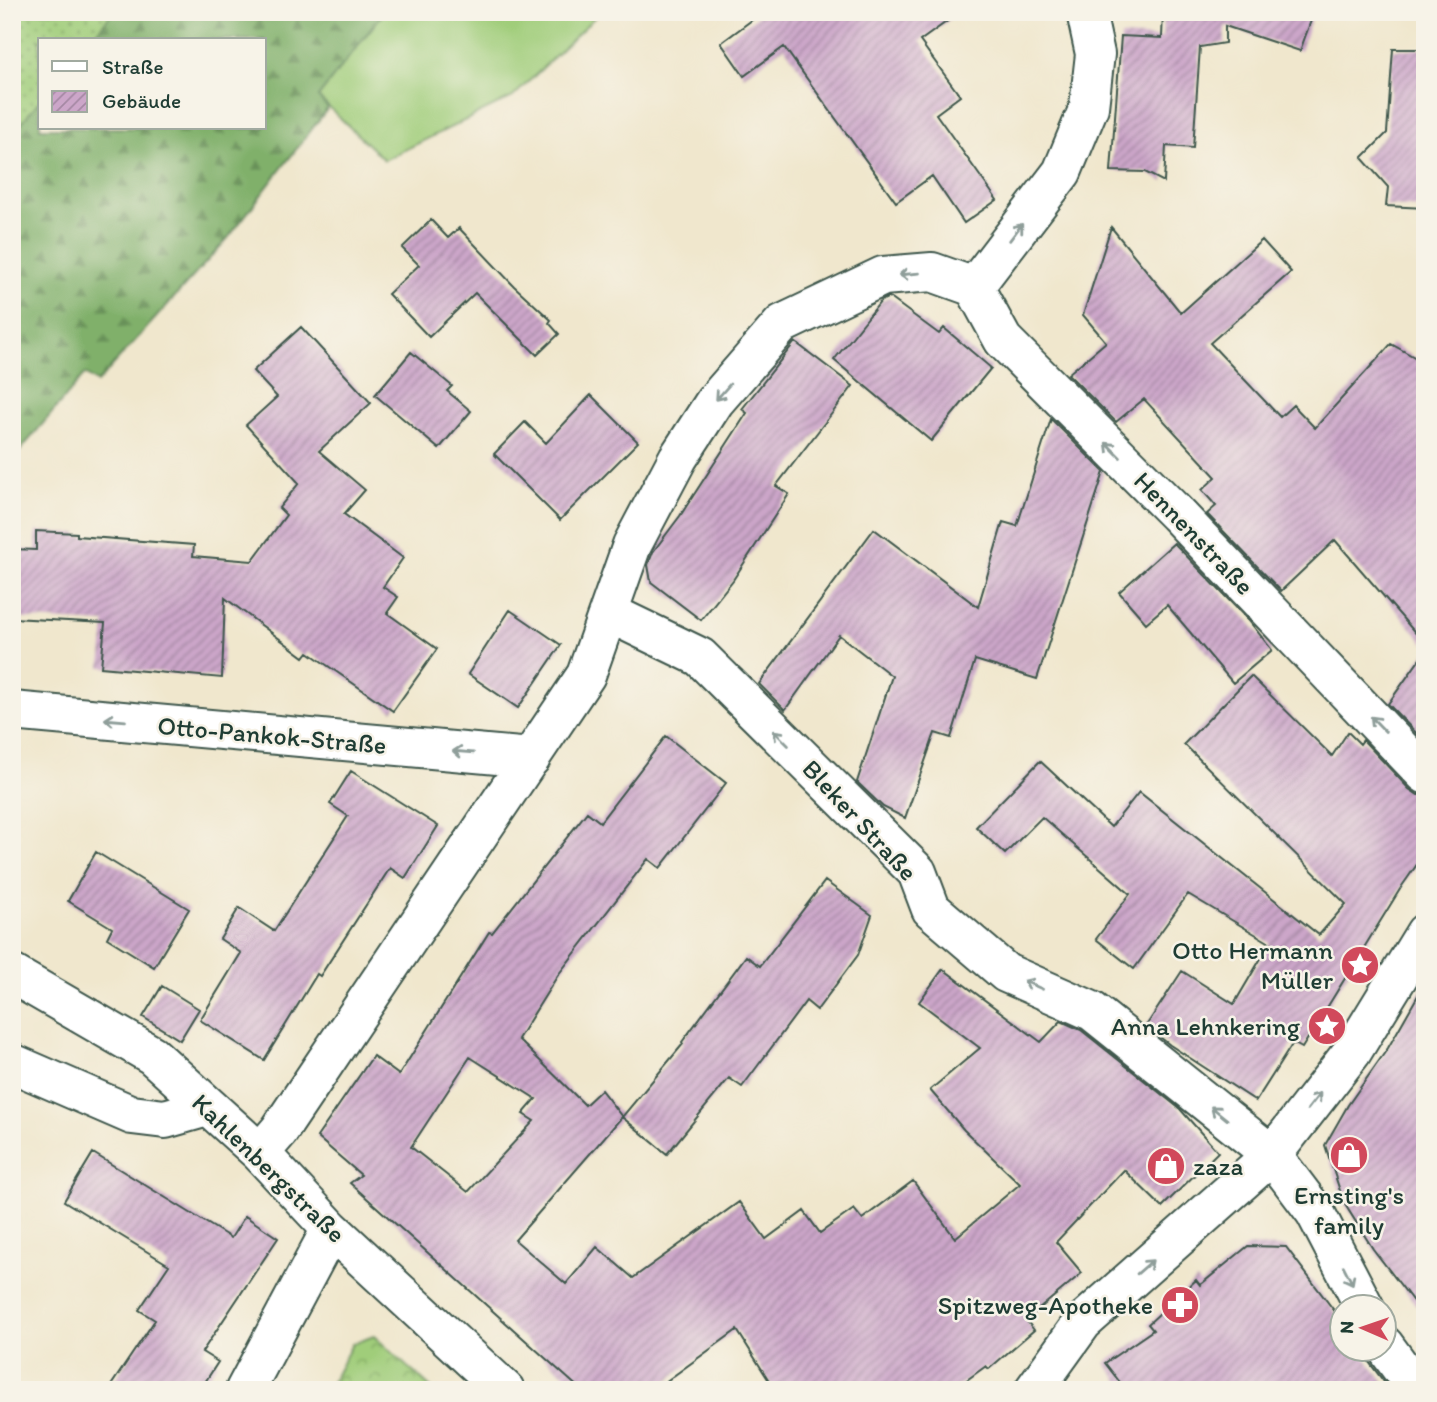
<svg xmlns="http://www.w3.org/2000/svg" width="1437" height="1402" font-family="Itim,sans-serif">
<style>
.grass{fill:#a0cd7a;stroke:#608557;stroke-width:2}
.forest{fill:url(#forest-firs);stroke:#50764f;stroke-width:2}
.park{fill:url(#park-crowns);stroke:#608557;stroke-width:2}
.garden{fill:url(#garden-dots);stroke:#608557;stroke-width:2}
.building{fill:url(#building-hatch);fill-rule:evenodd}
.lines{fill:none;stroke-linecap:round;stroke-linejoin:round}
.minor-casing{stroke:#3e564b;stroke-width:42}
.minor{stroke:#fff;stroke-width:38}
.oneway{stroke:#8f9e9a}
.labels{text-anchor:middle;stroke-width:5;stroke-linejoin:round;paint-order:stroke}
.street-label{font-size:26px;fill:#1f3d34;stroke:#f7f3e8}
.poi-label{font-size:26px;fill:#1f3d34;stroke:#f7f3e8;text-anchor:end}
</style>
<defs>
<pattern id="forest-firs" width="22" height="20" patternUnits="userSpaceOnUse" patternTransform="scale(1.75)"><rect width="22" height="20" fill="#80b06a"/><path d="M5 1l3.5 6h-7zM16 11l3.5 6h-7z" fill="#689058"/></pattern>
<pattern id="park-crowns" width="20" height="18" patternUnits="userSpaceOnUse" patternTransform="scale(1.75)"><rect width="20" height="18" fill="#a0cd7a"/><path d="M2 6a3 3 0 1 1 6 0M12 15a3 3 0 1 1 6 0" fill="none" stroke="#82a865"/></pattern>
<pattern id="garden-dots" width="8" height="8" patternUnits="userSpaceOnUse" patternTransform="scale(1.75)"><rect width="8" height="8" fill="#a0cd7a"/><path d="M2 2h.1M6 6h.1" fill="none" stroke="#82a865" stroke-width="1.8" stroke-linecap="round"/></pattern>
<pattern id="building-hatch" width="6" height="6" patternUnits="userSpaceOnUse" patternTransform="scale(1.75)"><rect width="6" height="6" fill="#cca6c9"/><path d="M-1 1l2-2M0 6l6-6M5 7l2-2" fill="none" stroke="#a588a4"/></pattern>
</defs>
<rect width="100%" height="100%" fill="#f7f3e8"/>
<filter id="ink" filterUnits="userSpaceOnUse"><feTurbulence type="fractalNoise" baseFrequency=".0143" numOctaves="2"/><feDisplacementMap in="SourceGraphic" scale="14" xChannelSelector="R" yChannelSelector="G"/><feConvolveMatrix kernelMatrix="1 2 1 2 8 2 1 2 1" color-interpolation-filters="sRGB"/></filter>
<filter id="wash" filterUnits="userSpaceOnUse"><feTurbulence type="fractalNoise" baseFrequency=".00686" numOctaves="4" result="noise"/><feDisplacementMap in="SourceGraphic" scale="28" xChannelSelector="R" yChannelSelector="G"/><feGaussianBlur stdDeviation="1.57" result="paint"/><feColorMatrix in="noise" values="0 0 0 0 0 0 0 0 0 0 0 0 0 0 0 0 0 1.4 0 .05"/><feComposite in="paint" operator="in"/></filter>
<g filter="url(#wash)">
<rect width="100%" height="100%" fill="#f0e7cd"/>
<path class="grass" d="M 384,12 L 600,12 L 513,97 L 384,160 L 318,97 Z"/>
<path class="forest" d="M 113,12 L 384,12 L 318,97 L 328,108 L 228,238 L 97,383 L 85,374 L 12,460 L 12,134 L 40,100 L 40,128 L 264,128 L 264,40 L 90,40 Z"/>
<path class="park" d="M 374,1336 L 433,1390 L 328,1390 L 352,1344 Z"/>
<path class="garden" d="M 12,12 L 113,12 L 90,40 L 40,40 L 40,100 L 12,134 Z"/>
<g id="blocks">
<path class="building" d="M 759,12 L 960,12 L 920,41 L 960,96 L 936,114 L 997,200 L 964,223 L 932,176 L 896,202 L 784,47 L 744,76 L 721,43 L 760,14 Z
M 1163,12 L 1314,12 L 1300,51 L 1225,26 L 1225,43 L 1200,47 L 1193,148 L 1166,146 L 1164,182 L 1145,172 L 1111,171 L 1121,36 L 1162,38 Z
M 1393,49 L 1425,49 L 1425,208 L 1386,206 L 1388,187 L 1362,158 L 1387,133 Z
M 431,220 L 448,238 L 459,228 L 514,286 L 551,320 L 549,323 L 559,334 L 537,355 L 475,293 L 429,337 L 388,294 L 419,265 L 402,248 Z
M 1111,227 L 1181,313 L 1262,240 L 1291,272 L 1210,343 L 1280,417 L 1293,405 L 1315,428 L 1391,344 L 1425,363 L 1425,644 L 1335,540 L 1281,591 L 1207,514 L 1216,506 L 1202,490 L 1216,477 L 1144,399 L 1116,422 L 1068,374 L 1106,342 L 1083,315 Z
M 889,297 L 939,334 L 944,328 L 991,368 L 931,441 L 834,360 L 881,301 Z
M 301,327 L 371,403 L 319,451 L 365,490 L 344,514 L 403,558 L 383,587 L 398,597 L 387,613 L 437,649 L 393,711 L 308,652 L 304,657 L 225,598 L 222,678 L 101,667 L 105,623 L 12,618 L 12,549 L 36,550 L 36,531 L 77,533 L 77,536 L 194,545 L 193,556 L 252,561 L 286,515 L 279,508 L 299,483 L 246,425 L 277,397 L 253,371 Z
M 795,342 L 853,386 L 776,486 L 789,494 L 733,580 L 701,620 L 651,582 L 648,565 L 653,552 L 680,516 L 747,413 L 742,409 Z
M 411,352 L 452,386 L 447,391 L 471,411 L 439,449 L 375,395 Z
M 591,395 L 638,442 L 560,520 L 494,454 L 525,422 L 546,443 Z
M 1051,419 L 1104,472 L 1037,679 L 975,660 L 951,738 L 935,733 L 905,818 L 883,807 L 857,782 L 892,676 L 839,635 L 785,710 L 759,684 L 874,529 L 978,607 L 1003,522 L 1017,526 Z
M 1174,543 L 1249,621 L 1272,650 L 1233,683 L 1167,605 L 1146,623 L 1119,592 Z
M 510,610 L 561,645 L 518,708 L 468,674 Z
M 1425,652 L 1425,742 L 1388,704 Z
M 1251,676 L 1332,756 L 1348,732 L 1360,744 L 1363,740 L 1409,789 L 1418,795 L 1425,795 L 1425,853 L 1402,886 L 1302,1048 L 1293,1043 L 1256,1101 L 1170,1045 L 1146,1026 L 1182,971 L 1234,1004 L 1270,943 L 1188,894 L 1134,969 L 1096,939 L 1130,894 L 1042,817 L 1005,854 L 976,827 L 1040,761 L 1111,827 L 1139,792 L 1319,935 L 1346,904 L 1184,744 Z
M 666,736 L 726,783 L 660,868 L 648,859 L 558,975 L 518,1039 L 585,1105 L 601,1090 L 622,1117 L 515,1240 L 566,1284 L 597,1247 L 633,1278 L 739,1202 L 766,1239 L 804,1211 L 820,1233 L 854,1209 L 862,1219 L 913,1181 L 955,1238 L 1020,1184 L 964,1130 L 930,1090 L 980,1048 L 919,1002 L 943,969 L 1041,1042 L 1061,1021 L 1081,1030 L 1180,1109 L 1218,1152 L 1162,1207 L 1124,1170 L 1056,1242 L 1082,1273 L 1026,1320 L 1034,1330 L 989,1369 L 986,1366 L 953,1390 L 775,1390 L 737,1330 L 654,1390 L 581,1390 L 350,1183 L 361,1175 L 317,1137 L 373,1056 L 399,1075 L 489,932 L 492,933 L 587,812 L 600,822 ZM 470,1057 L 536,1099 L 523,1114 L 534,1121 L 468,1192 L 411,1147 Z
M 351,771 L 438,826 L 405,878 L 390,868 L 320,976 L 317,974 L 264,1060 L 200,1020 L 241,953 L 220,939 L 239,908 L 274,931 L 348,816 L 330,804 Z
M 96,852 L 189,909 L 154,967 L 107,938 L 112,928 L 68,901 Z
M 825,881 L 872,915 L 858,955 L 817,1010 L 806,1001 L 742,1087 L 729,1078 L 667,1154 L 622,1117 L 683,1044 L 682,1042 L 746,956 L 760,966 Z
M 1425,983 L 1425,1317 L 1373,1249 L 1344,1203 L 1325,1145 L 1348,1105 L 1388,1048 Z
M 162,986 L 199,1009 L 180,1040 L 143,1017 Z
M 93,1153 L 231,1238 L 245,1216 L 278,1238 L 202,1352 L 218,1362 L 200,1390 L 108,1390 L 155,1320 L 139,1310 L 169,1265 L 64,1201 Z
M 1248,1246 L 1286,1247 L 1342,1321 L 1342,1349 L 1363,1349 L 1366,1358 L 1390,1390 L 1126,1390 L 1105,1363 L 1153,1330 L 1148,1324 L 1196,1280 L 1200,1285 Z"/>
</g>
</g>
<g filter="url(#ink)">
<use href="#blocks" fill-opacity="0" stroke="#3e564b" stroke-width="2"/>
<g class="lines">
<g class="minor-casing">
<path id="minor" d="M 974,287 L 1003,340 L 1177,514 L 1425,774
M 974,287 L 1062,172 L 1089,107 L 1095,54 L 1086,12
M 609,613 L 700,657 L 917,872 L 931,909 L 1006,973 L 1092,1011 L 1272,1155 L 1315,1212 L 1365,1308
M 12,711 L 531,758
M 12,974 L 152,1055 L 260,1153 L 331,1229 L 505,1390
M 12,1063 L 132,1115 L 165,1119 L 207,1107
M 260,1153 L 279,1131 L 586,675 L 632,545 L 678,458 L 715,401 L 782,324 L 883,276 L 932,272 L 974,287
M 1384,1345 L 1417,1390
M 245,1390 L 331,1229
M 1034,1390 L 1083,1322 L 1272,1155 L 1352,1052 L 1425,933"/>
</g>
<use href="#minor" class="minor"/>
</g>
<defs><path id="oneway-shaft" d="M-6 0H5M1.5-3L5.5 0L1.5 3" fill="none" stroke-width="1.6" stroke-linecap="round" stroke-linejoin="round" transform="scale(1.75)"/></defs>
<g class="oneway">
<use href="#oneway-shaft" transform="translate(1016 232) rotate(-53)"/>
<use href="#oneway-shaft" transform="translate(909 274) rotate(175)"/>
<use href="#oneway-shaft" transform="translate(723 392) rotate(131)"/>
<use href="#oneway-shaft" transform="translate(1113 450) rotate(-135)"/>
<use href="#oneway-shaft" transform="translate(115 720) rotate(-175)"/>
<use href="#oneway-shaft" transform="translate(1378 724) rotate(-134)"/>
<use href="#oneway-shaft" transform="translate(781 738) rotate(-135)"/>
<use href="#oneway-shaft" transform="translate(463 752) rotate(-175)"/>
<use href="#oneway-shaft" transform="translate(1033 985) rotate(-156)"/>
<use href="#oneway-shaft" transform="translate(1314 1101) rotate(-52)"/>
<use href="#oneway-shaft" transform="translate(1219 1113) rotate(-141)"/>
<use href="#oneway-shaft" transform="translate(1145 1267) rotate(-41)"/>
<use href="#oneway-shaft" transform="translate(1348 1275) rotate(63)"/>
</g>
</g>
<defs>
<g id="sight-disc" transform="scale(2.0125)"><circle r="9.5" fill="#d1495b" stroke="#f7f3e8"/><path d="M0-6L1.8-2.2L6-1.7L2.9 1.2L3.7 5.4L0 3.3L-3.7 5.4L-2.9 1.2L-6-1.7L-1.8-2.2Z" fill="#fff"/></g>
<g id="shop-disc" transform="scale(2.0125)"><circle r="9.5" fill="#d1495b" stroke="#f7f3e8"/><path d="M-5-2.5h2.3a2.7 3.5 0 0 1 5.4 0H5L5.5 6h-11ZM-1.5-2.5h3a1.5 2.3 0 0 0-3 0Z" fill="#fff"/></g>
<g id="pharmacy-disc" transform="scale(2.0125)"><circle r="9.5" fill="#d1495b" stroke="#f7f3e8"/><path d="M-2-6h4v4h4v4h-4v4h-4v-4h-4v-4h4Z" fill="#fff"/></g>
</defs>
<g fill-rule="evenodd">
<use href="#sight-disc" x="1360" y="965"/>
<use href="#sight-disc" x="1327" y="1026"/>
<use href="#shop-disc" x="1349" y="1155"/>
<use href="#shop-disc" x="1166" y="1166"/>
<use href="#pharmacy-disc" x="1180" y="1305"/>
</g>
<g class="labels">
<g class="street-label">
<text transform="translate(1194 533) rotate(46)" y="9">Hennenstraße</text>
<text transform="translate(272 735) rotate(5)" y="9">Otto-Pankok-Straße</text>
<text transform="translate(860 820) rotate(47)" y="9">Bleker Straße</text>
<text transform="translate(269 1168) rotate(44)" y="9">Kahlenbergstraße</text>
</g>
<g class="poi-label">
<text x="1333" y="959">Otto Hermann<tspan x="1333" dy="30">Müller</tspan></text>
<text x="1300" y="1035">Anna Lehnkering</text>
<text x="1193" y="1175" text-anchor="start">zaza</text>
<text x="1349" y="1204" text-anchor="middle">Ernsting's<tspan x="1349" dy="30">family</tspan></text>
<text x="1153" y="1314">Spitzweg-Apotheke</text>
</g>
</g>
<rect width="1437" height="1402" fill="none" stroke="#f7f3e8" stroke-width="42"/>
<rect x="38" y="38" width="228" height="91" fill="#f7f3e8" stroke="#a1aaa0" stroke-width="2"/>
<rect x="52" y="61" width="35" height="10" fill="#ffffff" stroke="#a1aaa0" stroke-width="2"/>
<text x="102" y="74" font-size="21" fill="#1f3d34">Straße</text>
<rect x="52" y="91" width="35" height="21" fill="url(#building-hatch)" stroke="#a1aaa0" stroke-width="2"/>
<text x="102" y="108" font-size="21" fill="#1f3d34">Gebäude</text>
<g transform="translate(1363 1328) rotate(272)"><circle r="33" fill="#f7f3e8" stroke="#a1aaa0" stroke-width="2"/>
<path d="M0-5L12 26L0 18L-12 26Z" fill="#d1495b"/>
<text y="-10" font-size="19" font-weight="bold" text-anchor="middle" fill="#1f3d34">N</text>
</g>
</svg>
